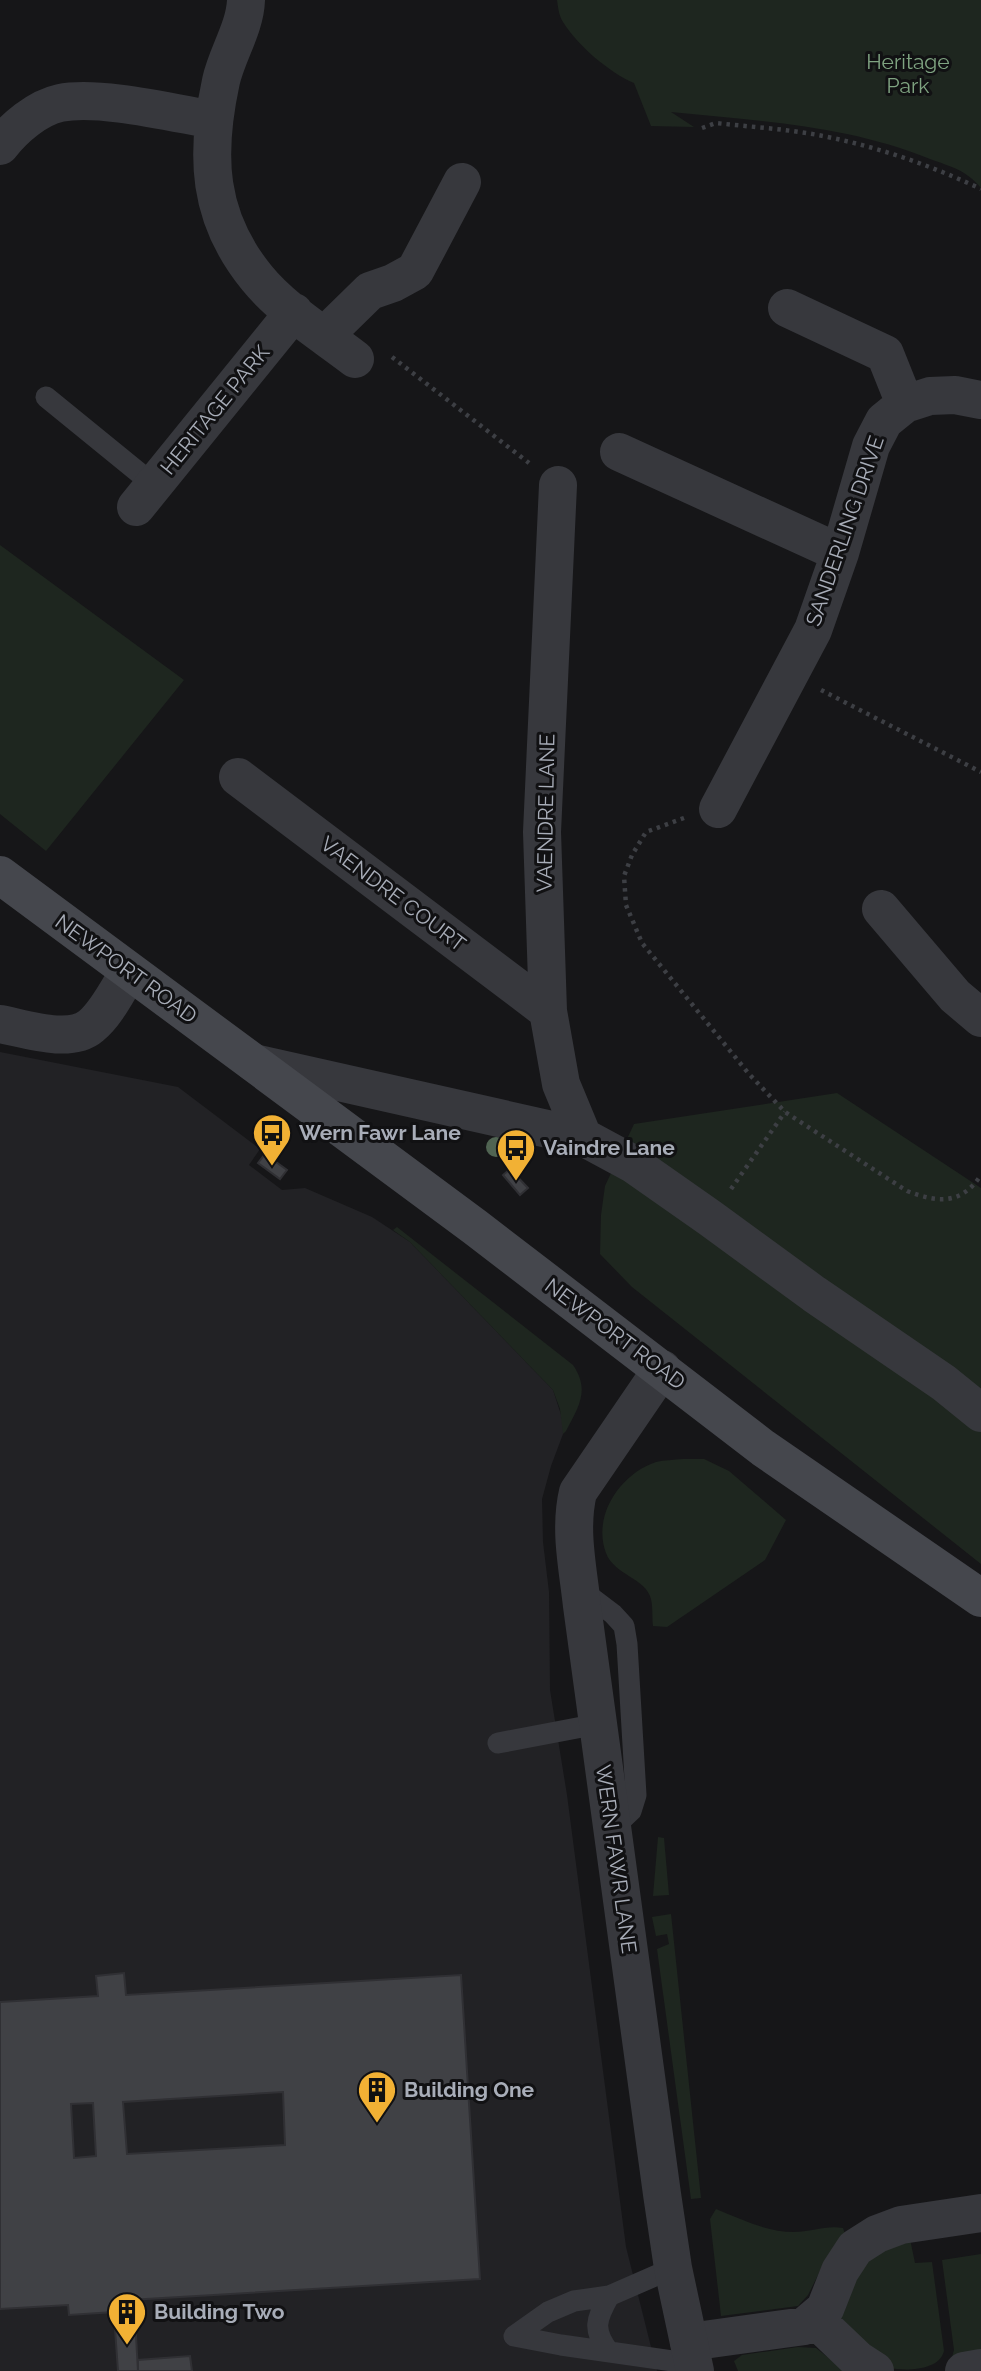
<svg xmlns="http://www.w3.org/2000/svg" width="981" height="2371" font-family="Raleway,sans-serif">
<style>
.built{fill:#222225}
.green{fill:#1e261f}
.building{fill:#404145;stroke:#303034;stroke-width:2;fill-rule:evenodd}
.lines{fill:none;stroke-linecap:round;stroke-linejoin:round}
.path{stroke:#3d3f44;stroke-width:4.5;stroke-dasharray:3.5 5;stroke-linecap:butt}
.service{stroke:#37383d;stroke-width:21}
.minor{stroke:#37383d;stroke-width:38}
.tertiary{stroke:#37383d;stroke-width:38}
.secondary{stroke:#45474d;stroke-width:38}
.tree{fill:#506452}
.labels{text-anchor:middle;stroke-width:6;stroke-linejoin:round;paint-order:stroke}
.park-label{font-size:21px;fill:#7fa381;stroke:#111113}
.street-label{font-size:21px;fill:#a8adb8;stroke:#111113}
.poi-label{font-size:21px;font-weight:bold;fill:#a8adb8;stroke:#111113;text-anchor:start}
</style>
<rect width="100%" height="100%" fill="#161618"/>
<path class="built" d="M 0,1052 L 178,1087 L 260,1149 L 249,1165 L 282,1190 L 305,1188 L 372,1217 L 410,1242 L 553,1390 L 564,1424 L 563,1434 L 551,1466 L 542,1499 L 543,1542 L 549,1592 L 550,1690 L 567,1795 L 626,2247 L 657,2371 L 0,2371 Z"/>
<path class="green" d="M 557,0 L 981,0 L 981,188 C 966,170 952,167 930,159 C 847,125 760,121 671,112 L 694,127 L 651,126 L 634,83 C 610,73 577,45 563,22 C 559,16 558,7 557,0 Z
M 0,545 L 184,680 L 46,851 L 0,814 Z
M 837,1093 L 981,1188 L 981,1564 L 632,1287 L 600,1254 L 601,1215 L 605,1186 L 634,1124 Z
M 397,1227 L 573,1365 C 590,1390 579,1406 566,1431 L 563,1434 L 560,1409 L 553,1390 L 410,1242 L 393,1230 Z
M 683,1459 L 704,1459 L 729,1471 L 786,1520 L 765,1560 L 667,1627 L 653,1626 C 652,1618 653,1607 651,1599 C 646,1578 614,1575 606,1553 C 592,1516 620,1474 656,1462 C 664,1460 674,1460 683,1459 Z
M 658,1837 L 664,1838 L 669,1895 L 653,1896 Z
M 671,1914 L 701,2198 L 691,2199 L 657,1949 L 669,1944 L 667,1934 L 656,1936 L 652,1917 Z
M 716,2209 C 741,2219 766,2232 794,2232 C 810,2232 827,2225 843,2228 L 845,2234 L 826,2259 L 808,2295 L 798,2306 L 721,2316 L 710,2219 Z
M 910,2239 L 915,2263 L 932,2262 L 944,2351 C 939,2371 906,2371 889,2368 C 867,2358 842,2339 840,2313 C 839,2301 849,2277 852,2265 Z
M 981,2254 L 981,2359 L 950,2364 L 954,2350 L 942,2260 Z
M 798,2347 L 816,2348 L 845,2371 L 738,2371 L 734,2361 L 742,2355 Z"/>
<path class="building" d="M 265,1154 L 287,1170 L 280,1179 L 258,1163 Z
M 510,1169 L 528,1188 L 520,1195 L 503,1175 Z
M 124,1973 L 126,1995 L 461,1975 L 480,2279 L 113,2301 L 114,2312 L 69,2315 L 68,2305 L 0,2309 L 0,2002 L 98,1996 L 96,1976 ZM 283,2092 L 285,2145 L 127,2154 L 123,2102 ZM 93,2103 L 96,2156 L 74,2158 L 71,2104 Z
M 134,2300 L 138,2371 L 118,2371 L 113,2301 Z
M 190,2356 L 192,2371 L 138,2371 L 138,2360 Z"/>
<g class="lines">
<path class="path" d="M 702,128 L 716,123 C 751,127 788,129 823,136 C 878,147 930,165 981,189
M 392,357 L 529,463
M 821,690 L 981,772
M 684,818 L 646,832 L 632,855 L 624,876 L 626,905 L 642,943 L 749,1074 L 785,1112 L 907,1191 C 938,1203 961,1205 981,1175
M 731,1189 L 785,1112"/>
<path class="service" d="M 46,397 L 154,485
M 580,1589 L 613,1614 L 624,1626 L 627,1644 L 636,1795 L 631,1811 L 612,1829
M 498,1743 L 598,1724
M 673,2268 L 609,2296 L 574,2301 L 548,2312 L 514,2336 L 561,2345 L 693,2364
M 609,2296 C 596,2319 592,2330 609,2352"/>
<path class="minor" d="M 246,0 C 245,28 227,54 221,81 C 205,155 207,217 257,278 C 282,309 324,335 355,359
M 0,146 C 14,128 37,108 60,103 C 99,95 173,113 214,120
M 787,308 L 885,354 L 905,404
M 325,335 L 370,291 L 393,283 L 415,271 L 462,182
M 619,452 L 840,553
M 558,485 L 542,832 L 548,1011 L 561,1084 L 583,1137
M 136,507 L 294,312
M 238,777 L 548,1011
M 718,809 L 813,630 L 840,553 L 871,446 L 884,421 L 905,404 L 930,396 L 955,395 L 981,400
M 881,909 L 955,996 L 981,1018
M 0,1024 C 26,1029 70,1044 91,1026 C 107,1013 118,989 129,972
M 254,1063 L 583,1137 L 633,1164 L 710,1218 L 814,1294 L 944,1383 L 981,1413
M 815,2319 L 858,2360 L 875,2371
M 689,2342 L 805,2326 L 825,2309 L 840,2271 L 855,2248 L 877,2234 L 901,2225 L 981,2213
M 964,2371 L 981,2368"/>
<path class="tertiary" d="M 662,1369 L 578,1492 C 569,1530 578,1568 582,1606 L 662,2194 L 673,2268 L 695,2371"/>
<path class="secondary" d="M 0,875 L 475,1227 L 763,1448 L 981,1598"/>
</g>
<circle class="tree" cx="496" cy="1147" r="10"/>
<defs>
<g id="bus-pin" transform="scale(2.0125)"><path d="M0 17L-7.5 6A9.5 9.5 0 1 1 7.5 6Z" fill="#f2b134" stroke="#111113"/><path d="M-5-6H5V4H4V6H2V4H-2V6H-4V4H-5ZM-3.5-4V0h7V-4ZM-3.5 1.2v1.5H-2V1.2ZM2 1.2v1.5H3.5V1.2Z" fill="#111"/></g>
<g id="building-pin" transform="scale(2.0125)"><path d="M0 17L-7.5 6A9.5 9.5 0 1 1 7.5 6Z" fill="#f2b134" stroke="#111113"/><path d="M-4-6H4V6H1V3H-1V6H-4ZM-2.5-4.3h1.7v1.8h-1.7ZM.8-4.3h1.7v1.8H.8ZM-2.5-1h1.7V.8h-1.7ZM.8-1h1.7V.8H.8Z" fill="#111"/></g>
</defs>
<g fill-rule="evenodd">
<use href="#bus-pin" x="272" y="1133"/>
<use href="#bus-pin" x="516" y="1148"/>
<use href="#building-pin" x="377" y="2090"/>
<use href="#building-pin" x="127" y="2312"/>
</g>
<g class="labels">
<g class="park-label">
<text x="908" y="69">Heritage<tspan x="908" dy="24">Park</tspan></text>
</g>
<g class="street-label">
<text transform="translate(215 410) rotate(-51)" y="7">HERITAGE PARK</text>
<text transform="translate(845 531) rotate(-71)" y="7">SANDERLING DRIVE</text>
<text transform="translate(546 813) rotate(-89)" y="7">VAENDRE LANE</text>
<text transform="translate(393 894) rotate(37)" y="7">VAENDRE COURT</text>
<text transform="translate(126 969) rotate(36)" y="7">NEWPORT ROAD</text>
<text transform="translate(615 1334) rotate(37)" y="7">NEWPORT ROAD</text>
<text transform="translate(616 1859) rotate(82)" y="7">WERN FAWR LANE</text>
</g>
<g class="poi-label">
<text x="299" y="1140">Wern Fawr Lane</text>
<text x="543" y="1155">Vaindre Lane</text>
<text x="404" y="2097">Building One</text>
<text x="154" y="2319">Building Two</text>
</g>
</g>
</svg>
